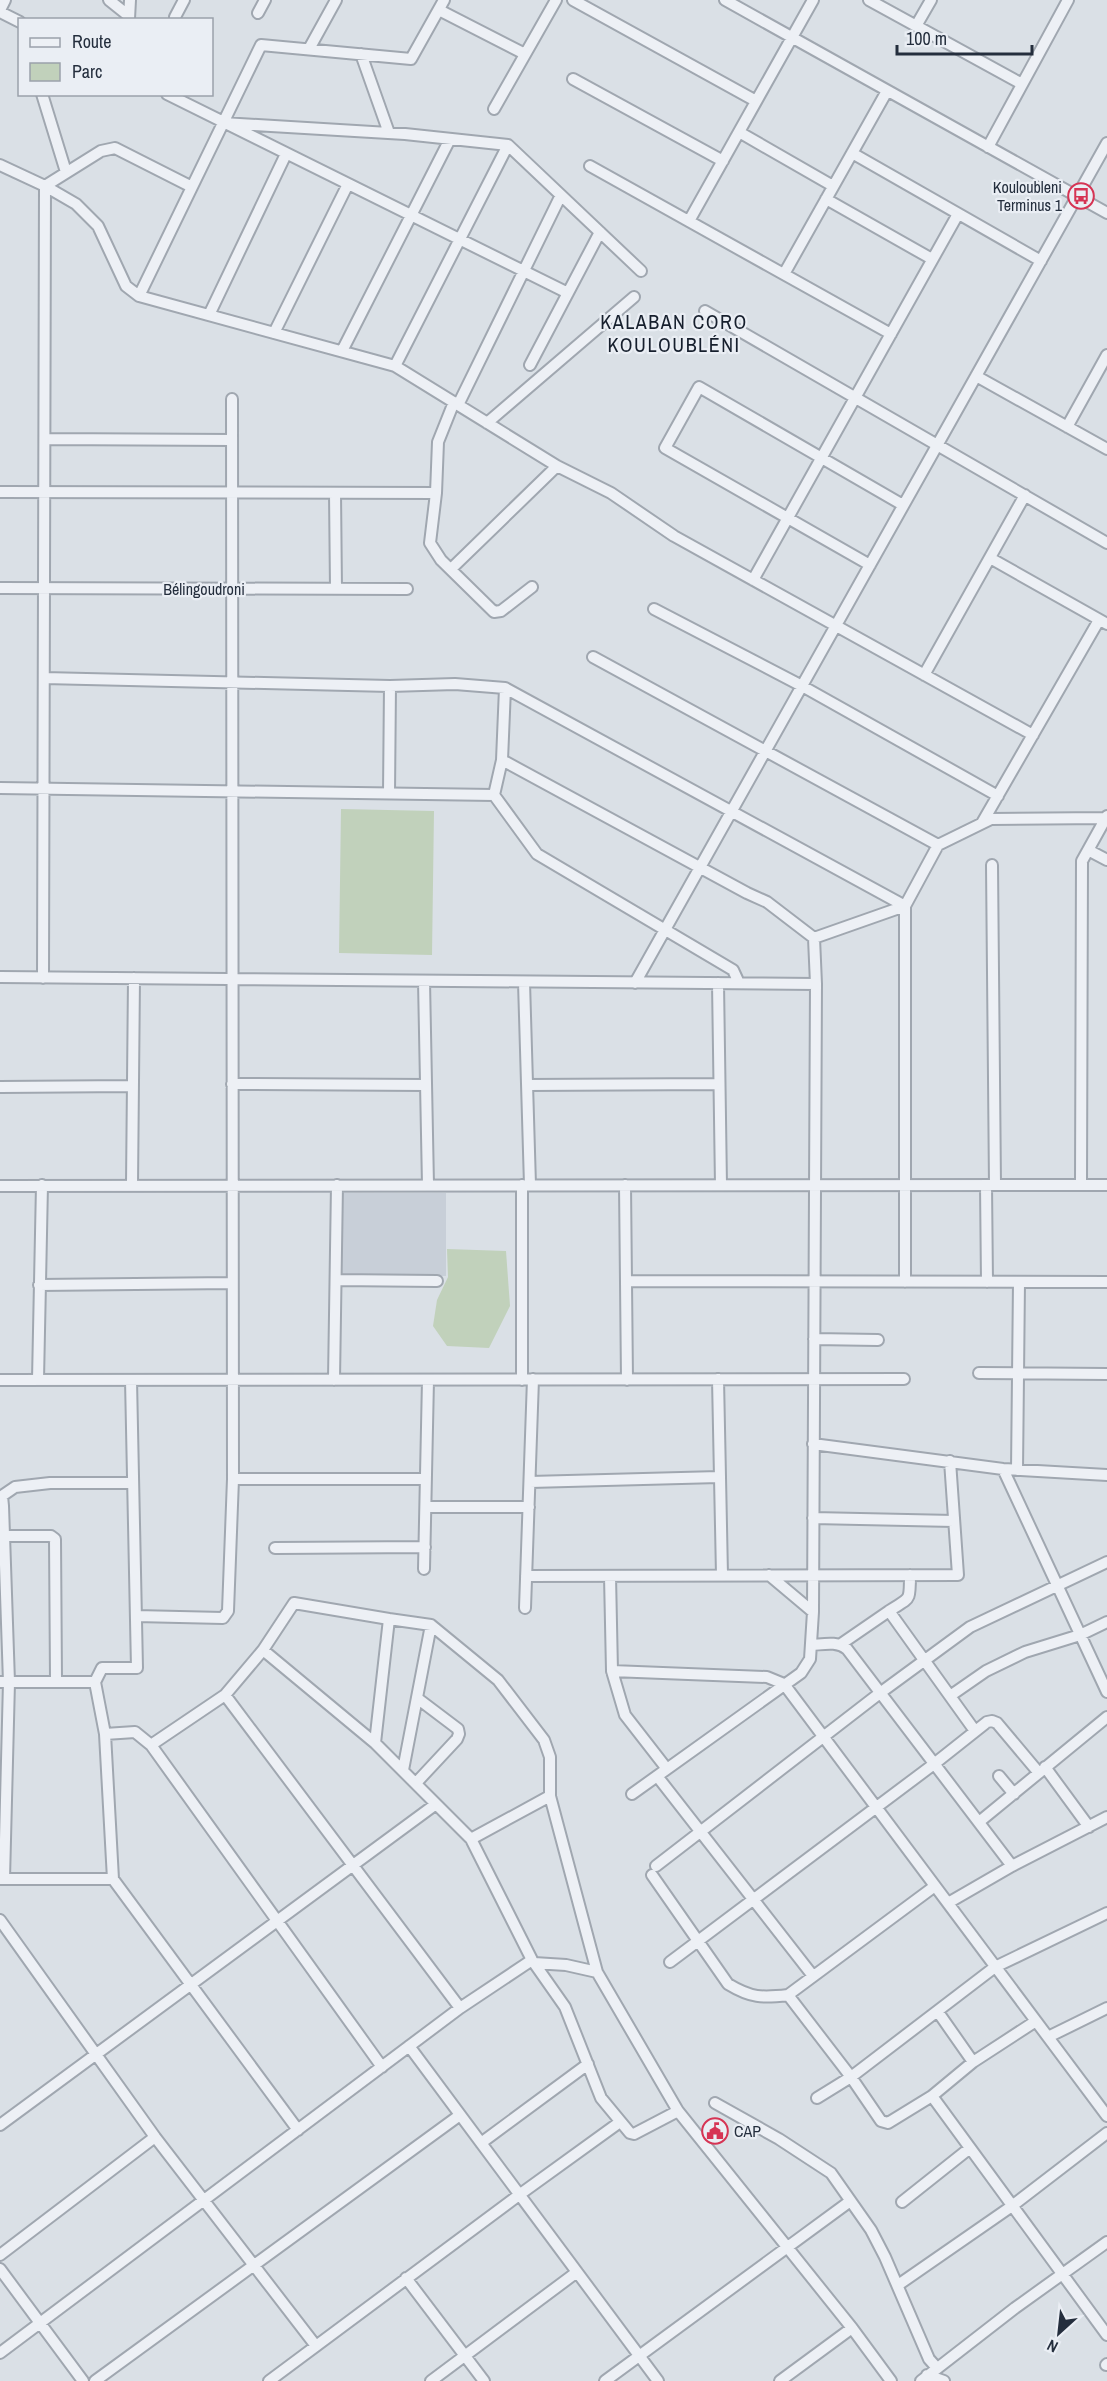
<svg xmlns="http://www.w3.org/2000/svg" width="1107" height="2381" font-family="'Archivo Narrow',sans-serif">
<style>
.built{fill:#c8cfd8}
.green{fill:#c1d1bb}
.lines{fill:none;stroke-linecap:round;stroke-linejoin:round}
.minor-casing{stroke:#a0a7b0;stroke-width:14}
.minor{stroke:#edf0f5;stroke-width:10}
.labels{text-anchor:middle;stroke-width:4.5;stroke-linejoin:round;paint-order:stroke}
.poi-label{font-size:16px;fill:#242e3d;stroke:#eaeef4;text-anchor:end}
.street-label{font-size:16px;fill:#242e3d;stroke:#eaeef4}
.quarter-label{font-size:20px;letter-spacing:1.5px;fill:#161f2d;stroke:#eaeef4}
</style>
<rect width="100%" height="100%" fill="#dae0e6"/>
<path class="built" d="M 340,1193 L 446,1193 L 446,1276 L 340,1275 Z"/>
<path class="green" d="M 341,809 L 434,811 L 432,955 L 339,953 Z
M 447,1249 L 506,1251 L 510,1306 L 489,1348 L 447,1346 L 433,1326 L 437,1300 L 448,1277 Z"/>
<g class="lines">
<g class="minor-casing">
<path id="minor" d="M 109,0 L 129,16
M 573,0 L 756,101
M 725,0 L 1107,213
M 869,0 L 1022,84
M 0,10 L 5,0
M 439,10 L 525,54
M 0,12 L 20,22
M 258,13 L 265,0
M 175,17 L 184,0
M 129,19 L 130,0
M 916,26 L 931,0
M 309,49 L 336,0
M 361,54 L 389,133
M 573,79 L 723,161
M 42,94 L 66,172
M 167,94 L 568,293
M 494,109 L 556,0
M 223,123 L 405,134 L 508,145 L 641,271
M 739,132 L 833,186
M 988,147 L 1068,0
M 852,153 L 1041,261
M 0,165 L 45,186 L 76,204 L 98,226 L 126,286 L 139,296 L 395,366 L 557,466 L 611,493 L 674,536 L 1033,735
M 590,166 L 891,334
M 45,186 L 101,151 L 115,148 L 192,187
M 826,199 L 932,259
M 689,221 L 813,0
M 784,274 L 887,91
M 139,296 L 261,45 L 411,59 L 444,0
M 705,311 L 1107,543
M 209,315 L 286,154
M 274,333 L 348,184
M 342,351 L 450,139
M 530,365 L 600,232
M 395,366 L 508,145
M 976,376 L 1107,449
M 454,402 L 438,442 L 436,493 L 430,543 L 441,560 L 494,612 L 501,611 L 532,587
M 458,405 L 561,195
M 487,423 L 634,297
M 1067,427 L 1107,355
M 45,439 L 232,440
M 0,492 L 436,493
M 335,493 L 336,589
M 990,558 L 1107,624
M 870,565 L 665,448 L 699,387 L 903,505
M 451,569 L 557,466
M 753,580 L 958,214
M 0,588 L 407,589
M 654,609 L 802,686 L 998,796
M 593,657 L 938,845 L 991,819 L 1106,818
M 924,675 L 1025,495
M 44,678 L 390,686 L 455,684 L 505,688 L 905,906
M 505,688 L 502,760 L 494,795 L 537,854 L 733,970 L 739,983
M 502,760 L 747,893 L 767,902 L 814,938 L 816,984 L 813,1612 L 810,1659 L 801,1673 L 632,1794
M 0,788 L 494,795
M 389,793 L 390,686
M 982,823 L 1099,620
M 1088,850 L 1107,860
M 992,865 L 995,1185
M 814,938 L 905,906
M 0,977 L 816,984
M 43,978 L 45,186
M 424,981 L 428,1185
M 524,982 L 530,1185
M 635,983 L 1107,143
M 718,983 L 721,1185
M 232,1084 L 426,1085
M 527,1085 L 719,1084
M 0,1087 L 132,1086
M 132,1185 L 134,978
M 522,1185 L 522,1380
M 625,1185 L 627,1380
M 986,1185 L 987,1282
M 1081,1185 L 1082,861 L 1107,816
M 0,1186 L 1107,1185
M 336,1280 L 437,1281
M 626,1281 L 1107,1282
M 905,1282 L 905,906 L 938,845
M 39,1285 L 232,1283
M 814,1339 L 878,1340
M 979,1373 L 1107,1374
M 718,1379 L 722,1575
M 0,1380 L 904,1379
M 38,1380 L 42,1185
M 131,1380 L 137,1668 L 102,1668 L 95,1682 L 105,1734 L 113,1879 L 298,2130
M 334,1380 L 337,1185
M 813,1444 L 1003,1469 L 1107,1475
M 1003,1469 L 1107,1692
M 1017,1470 L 1019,1282
M 233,1479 L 426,1479
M 530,1482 L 719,1477
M 0,1506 L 3,1506 L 9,1682 L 4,1879
M 3,1506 L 2,1496 L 15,1487 L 50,1483 L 133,1483
M 426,1507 L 529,1507
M 813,1518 L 954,1521
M 4,1536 L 51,1536 L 55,1539 L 56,1680
M 275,1548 L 425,1547
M 424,1569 L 428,1380
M 769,1575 L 813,1612
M 910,1575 C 910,1603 910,1597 889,1611 L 975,1731
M 526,1576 L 958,1575 L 950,1461
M 610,1576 L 612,1671 L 625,1715 L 667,1769
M 525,1608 L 533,1379
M 136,1616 L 223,1618 L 228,1611 L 233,1479 L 232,399
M 389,1619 L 431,1625 L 498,1680 L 544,1740 L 550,1757 L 550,1796 L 597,1972 L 678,2111 L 852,2328 L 891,2381
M 841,1644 L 889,1611
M 812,1645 C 825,1644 837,1641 847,1649 L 1012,1866
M 263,1650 L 375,1743 L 471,1839 L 532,1960 L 565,2007 L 601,2098 L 630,2133 L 634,2134 L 678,2111
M 612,1671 L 767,1677 L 784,1684 L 1107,2116
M 0,1682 L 95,1682
M 225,1695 L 460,2008
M 950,1696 L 986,1671 L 1025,1652 L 1080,1635 L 1107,1622
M 105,1734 L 135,1732 L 151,1745 L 382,2067
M 151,1745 L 225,1695 L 263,1650 L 294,1603 L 389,1619 L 375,1743
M 1045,1767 L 1089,1827
M 403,1770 L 431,1625
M 657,1776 L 813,1976
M 999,1776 L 1014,1794
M 416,1783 L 457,1739 L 459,1734 L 458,1729 L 417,1698
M 979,1822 L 1107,1717
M 471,1839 L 550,1796
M 656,1866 L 880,1693 L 970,1627 L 1107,1562
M 652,1875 L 728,1984 C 751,1998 762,1998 788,1995 L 935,1886
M 0,1879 L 113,1879
M 948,1903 L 1012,1866 L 1107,1817
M 0,1920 L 155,2137 L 316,2346
M 670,1962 L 934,1764 L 987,1722 L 992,1721 L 997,1723 L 1039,1773
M 534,1963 L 566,1965 L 597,1972
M 788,1995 L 851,2077 L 881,2121 L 888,2123 L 932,2096 L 973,2062 L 1036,2021
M 938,2012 L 973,2062
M 1048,2037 L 1107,2008
M 409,2046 L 658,2381
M 932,2096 L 1107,2335
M 817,2098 L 851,2077 L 995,1967 L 1107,1913
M 715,2103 L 779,2139 L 831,2173 L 871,2230 L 885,2257 L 929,2359 L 937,2368
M 0,2125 L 436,1804
M 481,2143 L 588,2064
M 902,2202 L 970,2148
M 0,2255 L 155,2137
M 0,2269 L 83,2381
M 406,2278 L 484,2381
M 898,2285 L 1012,2206 L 1107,2133
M 0,2353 L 460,2008 L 532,1960
M 1106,2365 L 1107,2364
M 927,2375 L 944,2381
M 95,2381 L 460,2115
M 269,2381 L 519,2195 L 620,2122
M 431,2381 L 577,2272
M 605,2381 L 849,2202
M 780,2381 L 852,2328
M 921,2381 L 1015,2308 L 1107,2242"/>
</g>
<use href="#minor" class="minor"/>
</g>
<defs>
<g id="bus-ring" transform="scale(1.35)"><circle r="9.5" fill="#eaeef4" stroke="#d63454" stroke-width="1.5"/><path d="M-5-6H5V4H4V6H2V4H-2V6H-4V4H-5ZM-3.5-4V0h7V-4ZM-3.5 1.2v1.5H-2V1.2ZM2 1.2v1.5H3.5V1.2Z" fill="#d63454"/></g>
<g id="civic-ring" transform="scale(1.35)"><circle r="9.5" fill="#eaeef4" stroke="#d63454" stroke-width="1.5"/><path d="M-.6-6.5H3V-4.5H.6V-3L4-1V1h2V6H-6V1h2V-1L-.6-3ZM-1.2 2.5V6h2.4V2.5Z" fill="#d63454"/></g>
</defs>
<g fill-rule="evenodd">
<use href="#bus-ring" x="1081" y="196"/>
<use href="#civic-ring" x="715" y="2131"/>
</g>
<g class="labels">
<g class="poi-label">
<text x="1062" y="193">Kouloubleni<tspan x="1062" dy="18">Terminus 1</tspan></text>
<text x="734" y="2137" text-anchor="start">CAP</text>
</g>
<g class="street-label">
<text x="204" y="595">Bélingoudroni</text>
</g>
<g class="quarter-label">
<text x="674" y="329">KALABAN CORO<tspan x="674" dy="23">KOULOUBLÉNI</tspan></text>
</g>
</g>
<rect x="18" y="18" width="195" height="78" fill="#eaeef4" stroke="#9ba1ab" stroke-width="1.5"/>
<rect x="30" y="38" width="30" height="9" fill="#edf0f5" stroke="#9ba1ab" stroke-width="1.5"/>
<text x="72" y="48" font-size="18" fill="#242e3d">Route</text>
<rect x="30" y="63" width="30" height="18" fill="#c1d1bb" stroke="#9ba1ab" stroke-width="1.5"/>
<text x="72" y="78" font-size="18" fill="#242e3d">Parc</text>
<g transform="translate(1059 2333) rotate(207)" stroke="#eaeef4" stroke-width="4.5" paint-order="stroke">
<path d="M0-4.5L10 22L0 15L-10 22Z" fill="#242e3d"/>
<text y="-9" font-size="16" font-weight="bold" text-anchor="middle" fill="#242e3d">N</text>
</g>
<path d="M897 45v9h135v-9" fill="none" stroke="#242e3d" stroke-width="3"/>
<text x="906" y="45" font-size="18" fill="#242e3d" stroke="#eaeef4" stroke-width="4.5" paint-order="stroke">100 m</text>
</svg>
